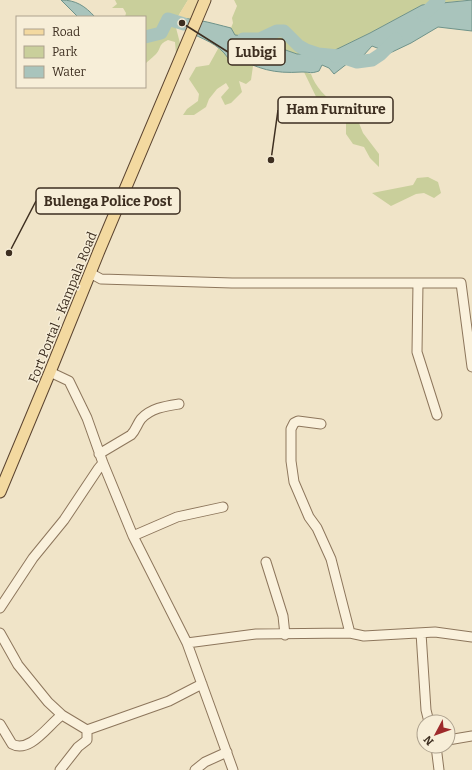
<svg xmlns="http://www.w3.org/2000/svg" width="472" height="770" font-family="Bitter,serif">
<style>
.green{fill:#c9cf9b}
.sand{fill:#ecd9a5}
.water{fill:#a9c4bc;stroke:#6f938a}
.lines{fill:none;stroke-linecap:round;stroke-linejoin:round}
.river{stroke:#a9c4bc;stroke-width:13}
.minor-casing{stroke:#8d765c;stroke-width:11}
.major-casing{stroke:#5b4430;stroke-width:13}
.minor{stroke:#faf1dc;stroke-width:9}
.major{stroke:#f3d9a0;stroke-width:11}
.labels{text-anchor:middle;stroke-width:3;stroke-linejoin:round;paint-order:stroke}
.street-label{font-size:13px;fill:#3d2e20;stroke:#f7eed8}
.leader{fill:none;stroke:#3d2e20;stroke-width:1.5}
.callout-dot{fill:#3d2e20;stroke:#f7eed8;stroke-width:1.5}
.callout{fill:#f7eed8;stroke:#3d2e20;stroke-width:1.5}
.callout-label{font-size:14px;text-anchor:middle;font-weight:bold;fill:#3d2e20}
</style>
<rect width="100%" height="100%" fill="#f0e4c8"/>
<path class="green" d="M 115,0 L 188,0 L 177,18 L 169,19 L 175,24 L 181,47 L 176,54 L 175,42 L 168,40 C 157,45 162,49 155,55 C 152,58 148,61 145,64 L 145,17 L 125,17 L 126,13 L 123,8 L 112,8 L 117,4 Z
M 234,0 L 467,0 L 422,5 L 370,33 L 329,53 L 313,54 L 297,54 L 277,47 L 260,38 L 235,35 L 231,28 L 233,23 L 232,18 L 237,6 Z
M 219,47 L 228,58 L 233,56 L 253,66 L 251,80 L 246,84 L 239,81 L 242,92 L 231,103 L 225,105 L 221,97 L 229,88 L 226,83 L 217,89 L 209,99 L 206,107 L 194,115 L 183,115 L 187,109 L 198,101 L 199,94 L 189,79 L 196,67 L 209,65 Z
M 304,72 L 311,74 C 315,86 326,98 337,105 L 347,103 L 357,107 L 357,118 L 363,133 L 379,154 L 379,167 L 370,158 L 364,147 L 353,144 L 346,134 L 346,121 L 339,115 L 329,116 L 322,109 Z
M 428,177 L 438,182 L 441,193 L 434,198 L 424,193 L 416,194 L 391,206 L 372,193 L 413,185 L 417,178 Z"/>
<path class="sand" d="M 188,0 L 201,0 L 192,19 L 177,18 Z"/>
<path class="water" d="M 61,0 C 76,0 85,6 95,17 L 78,17 Z
M 472,0 L 472,31 L 438,27 L 411,43 L 390,53 L 372,46 L 363,56 L 348,63 L 334,74 L 329,68 L 322,65 L 319,71 C 310,74 311,72 302,72 C 273,74 259,69 233,56 L 228,58 C 218,43 202,39 187,31 C 181,27 174,23 168,19 C 189,16 211,23 231,28 L 235,35 L 260,38 L 277,47 L 297,54 L 313,54 L 329,53 L 370,33 L 422,5 Z"/>
<g class="lines">
<path class="river" d="M 423,15 L 439,0
M 145,37 L 161,33 L 168,19 L 184,24
M 243,39 L 260,39 L 277,31 L 284,31 L 299,46 L 306,50 L 318,54 L 339,56 L 357,62 L 372,60 L 381,54 L 396,39"/>
<g class="minor-casing">
<path id="minor" d="M 90,273 L 101,279 L 232,283 L 461,283 L 472,367
M 418,283 L 417,352 L 437,415
M 50,372 L 69,381 L 87,418 L 103,463 L 133,536 L 187,643 L 233,770
M 321,424 L 298,421 L 294,423 L 291,429 L 291,461 L 294,482 L 309,517 L 317,528 L 331,559 L 350,633
M 99,454 L 131,435 C 136,430 137,424 141,419 C 151,408 166,406 179,404
M 133,536 L 177,517 L 223,507
M 266,562 L 283,616 L 285,635
M 0,608 L 33,558 L 64,520 L 98,469 L 103,463
M 0,633 L 18,665 L 48,702 L 62,715
M 421,633 L 426,710 L 429,722
M 187,643 L 256,634 L 350,633 L 364,636 L 435,632 L 472,637
M 0,724 L 12,744 C 30,754 49,724 62,715 L 87,730 L 169,701 L 202,684
M 448,740 L 472,736
M 436,746 L 439,770
M 60,770 L 78,747 L 87,740 L 87,730
M 195,770 L 205,762 L 227,752"/>
</g>
<g class="major-casing">
<path id="major" d="M 0,492 L 50,372 L 99,251 L 205,0"/>
</g>
<use href="#minor" class="minor"/>
<use href="#major" class="major"/>
</g>
<g class="labels">
<g class="street-label">
<text transform="translate(62 307) rotate(-68)" y="5">Fort Portal - Kampala Road</text>
</g>
</g>
<path class="leader" d="M182 23L228 52M271 160L278 110M9 253L36 201"/>
<g class="callout-dot">
<circle cx="182" cy="23" r="4"/>
<circle cx="271" cy="160" r="4"/>
<circle cx="9" cy="253" r="4"/>
</g>
<g class="callout">
<rect x="228" y="39" width="57" height="26" rx="4"/>
<rect x="278" y="97" width="115" height="26" rx="4"/>
<rect x="36" y="188" width="144" height="26" rx="4"/>
</g>
<g class="callout-label">
<text x="256" y="57">Lubigi</text>
<text x="336" y="114">Ham Furniture</text>
<text x="108" y="206">Bulenga Police Post</text>
</g>
<rect x="16" y="16" width="130" height="72" fill="#f7eed8" stroke="#ada18e"/>
<rect x="24" y="29" width="20" height="6" fill="#f3d9a0" stroke="#ada18e"/>
<text x="52" y="36" font-size="12" fill="#3d2e20">Road</text>
<rect x="24" y="46" width="20" height="12" fill="#c9cf9b" stroke="#ada18e"/>
<text x="52" y="56" font-size="12" fill="#3d2e20">Park</text>
<rect x="24" y="66" width="20" height="12" fill="#a9c4bc" stroke="#ada18e"/>
<text x="52" y="76" font-size="12" fill="#3d2e20">Water</text>
<g transform="translate(436 734) rotate(229)"><circle r="19" fill="#f7eed8" stroke="#ada18e"/>
<path d="M0-3L7 15L0 10L-7 15Z" fill="#9e2a2b"/>
<text y="-6" font-size="11" font-weight="bold" text-anchor="middle" fill="#3d2e20">N</text>
</g>
</svg>
